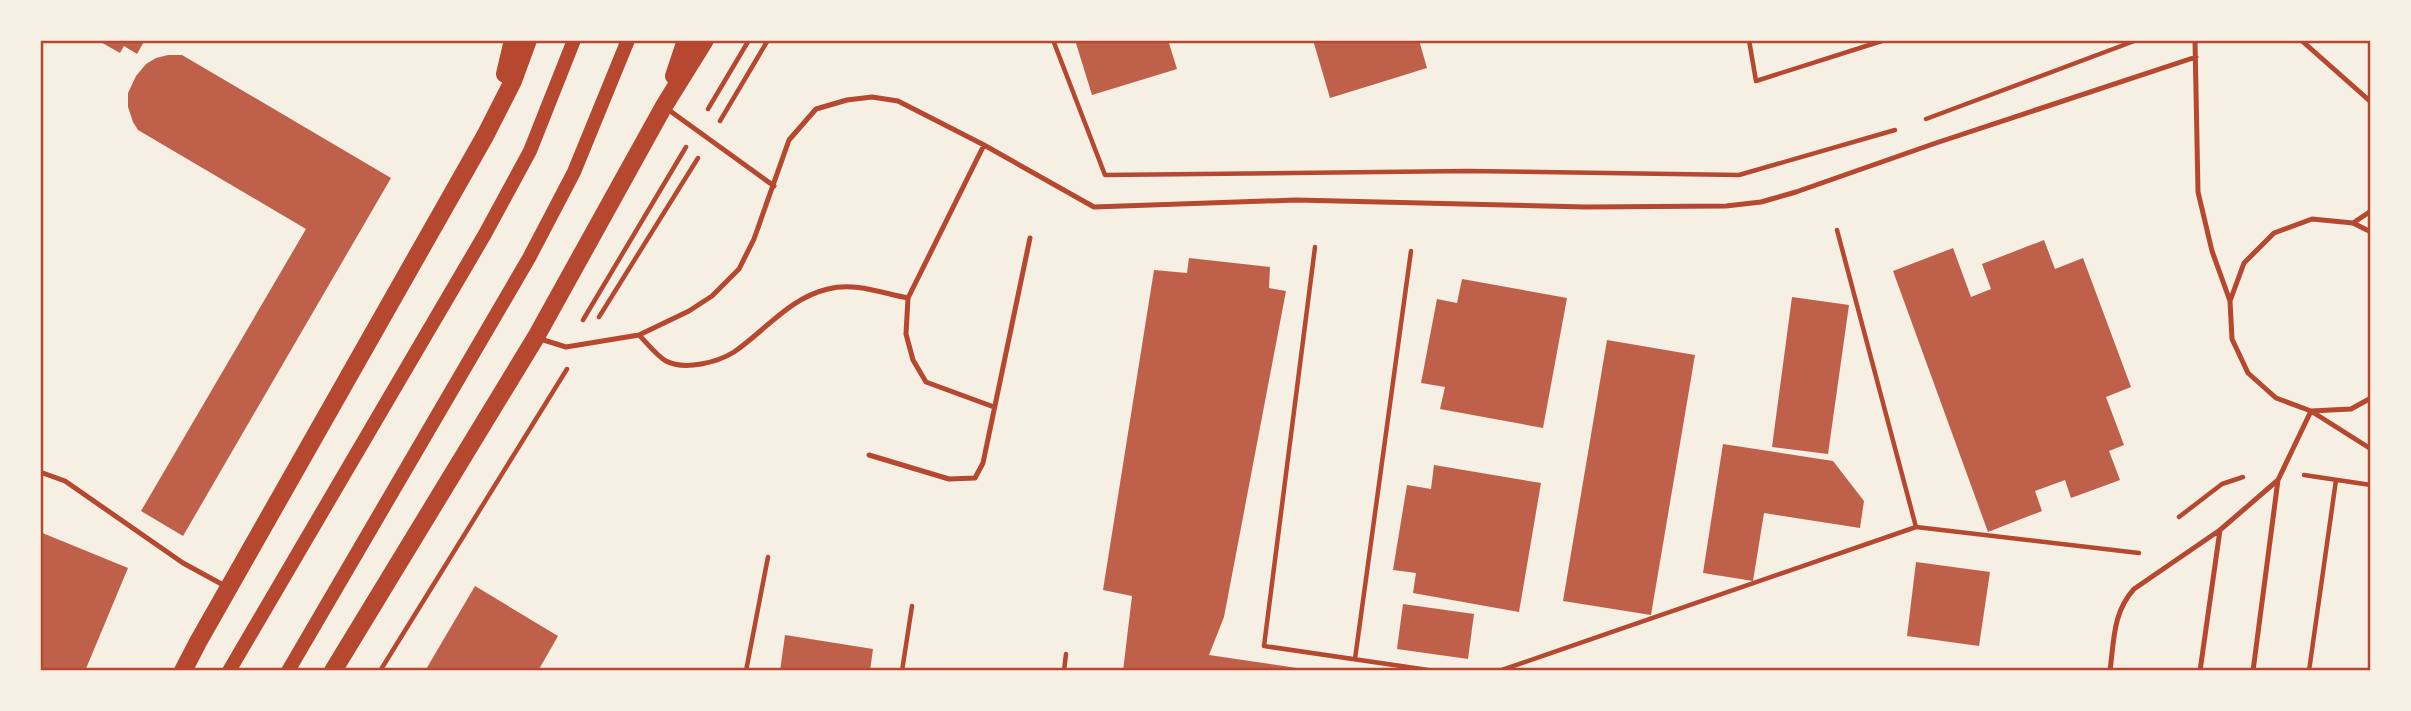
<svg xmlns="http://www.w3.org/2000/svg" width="2411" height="711" font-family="'Zilla Slab',serif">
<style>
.building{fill:#bf614a}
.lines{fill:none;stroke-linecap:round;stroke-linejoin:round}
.path{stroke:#b5482f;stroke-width:4.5}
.service{stroke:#b5482f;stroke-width:5}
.secondary{stroke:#b5482f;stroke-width:14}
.primary{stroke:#b5482f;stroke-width:18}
.neatline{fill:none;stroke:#b5482f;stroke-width:2.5}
</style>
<rect width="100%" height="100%" fill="#f6efe4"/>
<path class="building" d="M 97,40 L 145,40 L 137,54 L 124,46 L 120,53 Z
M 1075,40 L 1168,40 L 1177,69 L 1092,95 Z
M 1313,40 L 1419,40 L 1427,68 L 1330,98 Z
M 168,55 L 182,55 L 391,178 L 183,536 L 141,511 L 306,229 L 138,130 L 133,122 L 128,107 L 128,93 L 136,76 L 146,64 L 156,58 Z
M 2044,240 L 2055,269 L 2083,258 L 2131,387 L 2106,397 L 2124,445 L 2109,451 L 2120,480 L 2071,498 L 2065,480 L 2035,491 L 2042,511 L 1988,532 L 1893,271 L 1953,248 L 1971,297 L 1991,289 L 1982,264 Z
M 1189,258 L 1270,267 L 1269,288 L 1286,291 L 1224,617 L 1209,655 L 1317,671 L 1123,671 L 1132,596 L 1103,590 L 1154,270 L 1187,273 Z
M 1462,279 L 1567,298 L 1543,428 L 1440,409 L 1445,387 L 1421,383 L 1437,299 L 1457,303 Z
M 1792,297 L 1849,305 L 1828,454 L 1772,447 Z
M 1607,340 L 1695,355 L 1651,615 L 1563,601 Z
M 1723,444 L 1833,461 L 1864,501 L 1860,528 L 1764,513 L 1753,581 L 1703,573 Z
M 1434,465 L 1541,483 L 1519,612 L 1413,593 L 1416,573 L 1393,570 L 1407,485 L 1431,489 Z
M 40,532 L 128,568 L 85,671 L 40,671 Z
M 1916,562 L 1990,572 L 1979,646 L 1907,636 Z
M 475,586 L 558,636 L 538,671 L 425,671 Z
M 1403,604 L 1474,614 L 1468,659 L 1397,649 Z
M 785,635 L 873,649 L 870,671 L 780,671 Z"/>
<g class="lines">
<path class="path" d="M 1053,40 L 1105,175 L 1467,171 L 1739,175 L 1895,130
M 1749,40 L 1756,81 L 1885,40
M 708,109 L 749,40
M 1926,119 L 2137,40
M 720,121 L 768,40
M 1837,230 L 1916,527
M 1315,247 L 1264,646 L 1435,671
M 599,317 L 698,158
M 583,320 L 686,147
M 2304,475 L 2371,485
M 2179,517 L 2222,484 L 2243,477
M 1355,659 L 1411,251
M 380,671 L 567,369
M 746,671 L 768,557
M 902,671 L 912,606
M 1064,671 L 1066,654
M 1499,671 L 1916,527 L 2139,553
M 2309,671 L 2336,480"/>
<path class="service" d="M 2195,40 L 2198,192 L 2212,251 L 2230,301
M 2301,40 L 2371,102
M 666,108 L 774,186
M 984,145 L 908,298 L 906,334 L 913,360 L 926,382 L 994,407
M 2353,223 L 2371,211
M 2371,232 L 2353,223 L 2312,219 L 2274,233 L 2244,263 L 2230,301 L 2232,339 L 2248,373 L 2276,398 L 2311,411 L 2351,409 L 2371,398
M 639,335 C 647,343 657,356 666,361 C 685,371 718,362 734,352 C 765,331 789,298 828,289 C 854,282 882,293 908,298
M 537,338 L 566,347 L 639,335 L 689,311 L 712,296 L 739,269 L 754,239 L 789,140 L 816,109 L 847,100 L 872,97 L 898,101 L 984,145 L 1094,207 L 1296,200 L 1586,207 L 1726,206 L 1761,202 L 1796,192 L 1933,144 L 2196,57
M 869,455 L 949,479 L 975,478 L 983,463 L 1030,238
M 40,472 L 65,481 L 183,563 L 227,587
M 2110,671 C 2114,640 2113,612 2134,589 L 2220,530 L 2278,480
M 2200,671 L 2220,530
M 2253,671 L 2278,480 L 2311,411 L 2371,449"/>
<path class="secondary" d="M 229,671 L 485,234 L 530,151 L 574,40
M 288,671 L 529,258 L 574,172 L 628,40"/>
<path class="primary" d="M 505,74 L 513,40
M 674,76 L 686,40
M 183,671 L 198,642 L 485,136 L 513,81 L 528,40
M 333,671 L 536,337 L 664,106 L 705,40"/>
</g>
<rect width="2411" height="711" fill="none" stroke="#f6efe4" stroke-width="84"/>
<rect x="42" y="42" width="2327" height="627" class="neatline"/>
</svg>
